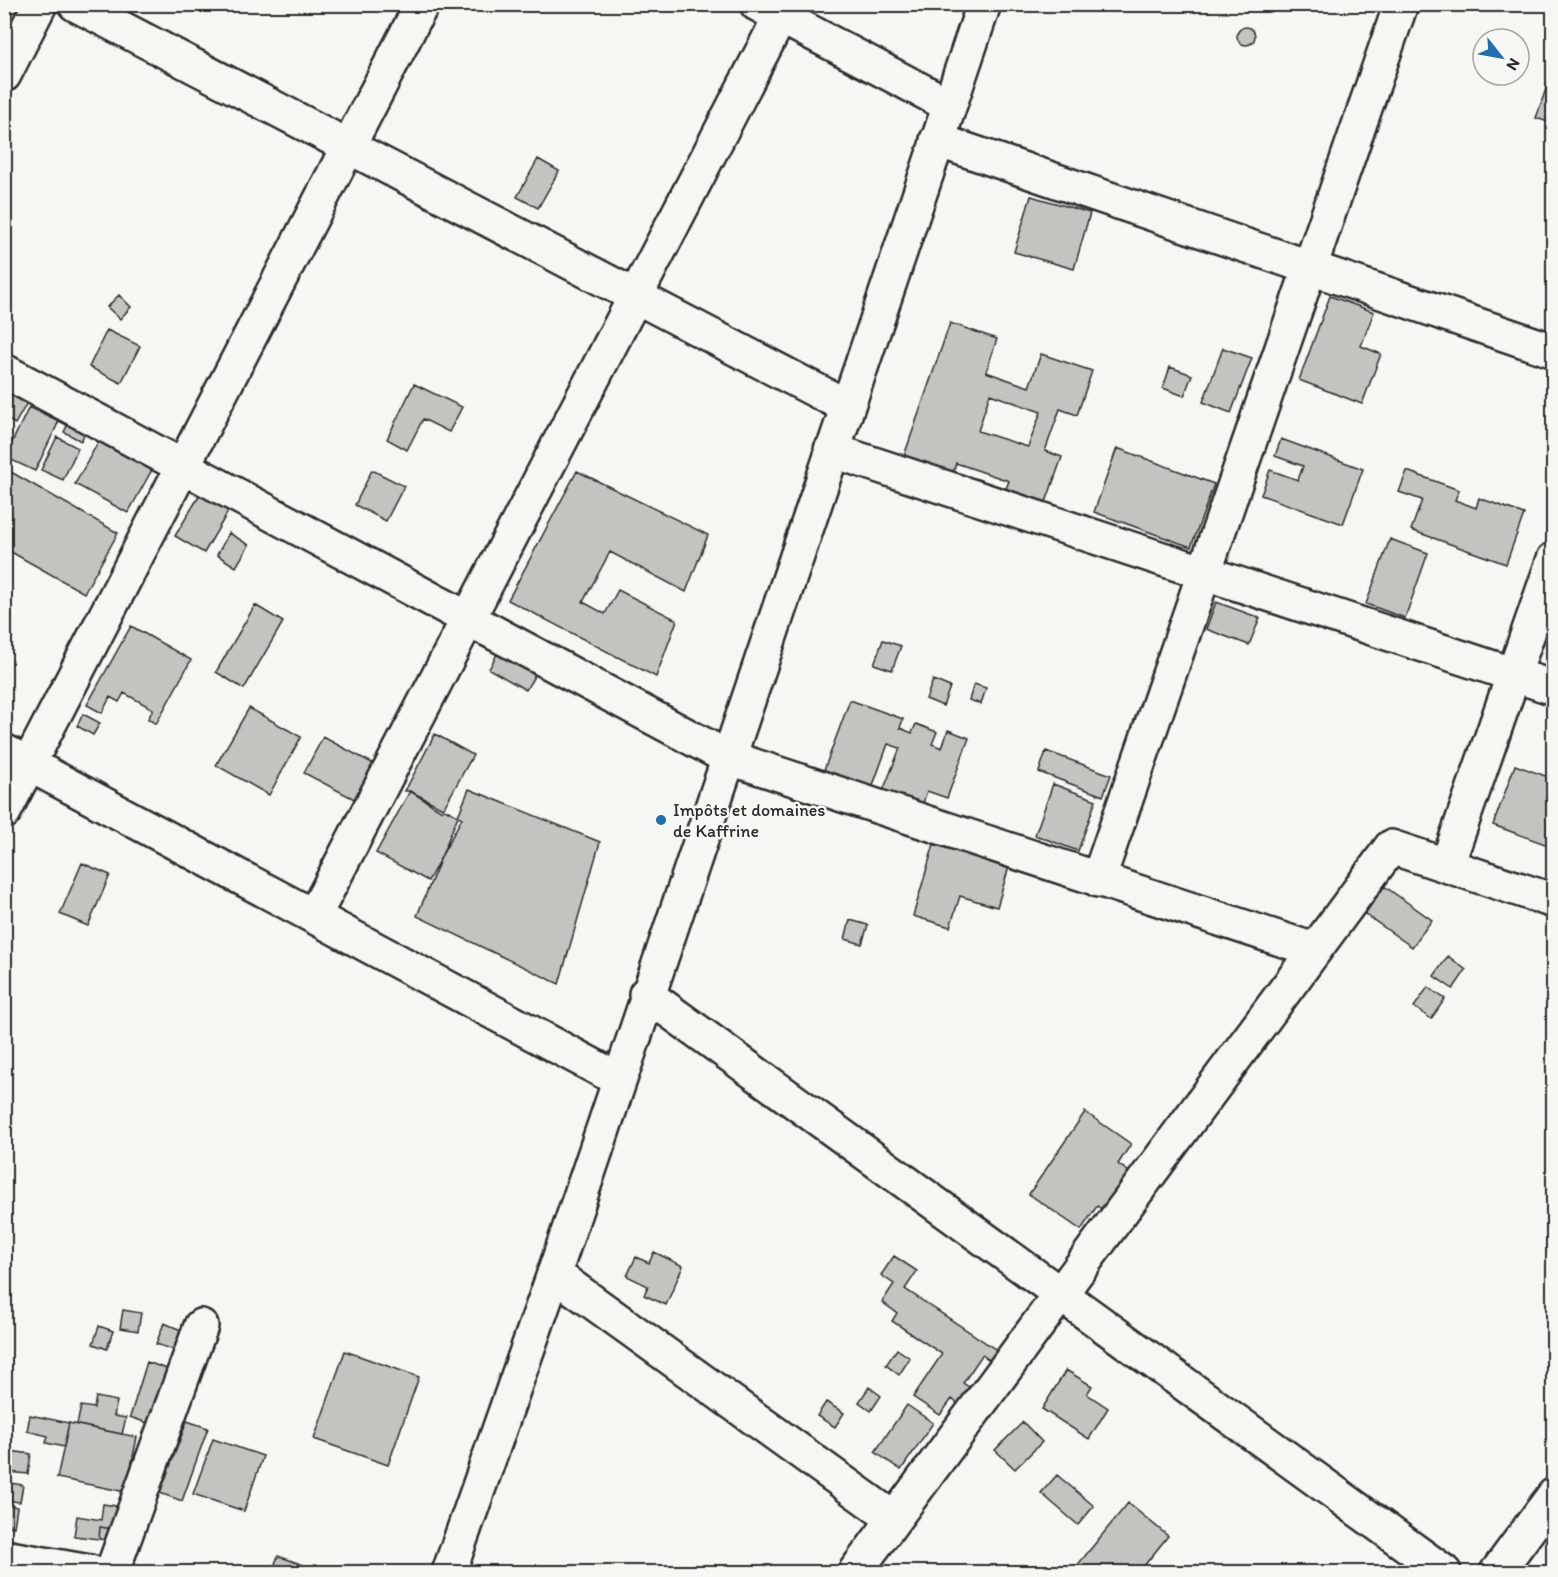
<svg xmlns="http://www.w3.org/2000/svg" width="1558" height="1577" font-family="Itim,sans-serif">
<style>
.building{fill:#c3c3c0;stroke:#2b2b2b;stroke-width:1.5;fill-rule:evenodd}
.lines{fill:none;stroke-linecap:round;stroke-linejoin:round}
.minor-casing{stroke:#2b2b2b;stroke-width:38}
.highway-casing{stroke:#2b2b2b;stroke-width:38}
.minor{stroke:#f6f6f2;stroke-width:33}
.highway{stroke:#f6f6f2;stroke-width:33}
.poi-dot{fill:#1f6fb2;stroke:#f6f6f2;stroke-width:2}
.labels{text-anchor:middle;stroke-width:5;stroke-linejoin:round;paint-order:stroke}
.poi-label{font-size:18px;fill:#2b2b2b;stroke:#f6f6f2;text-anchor:start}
</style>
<rect width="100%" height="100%" fill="#f6f6f2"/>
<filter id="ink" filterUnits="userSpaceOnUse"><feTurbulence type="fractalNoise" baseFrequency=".0167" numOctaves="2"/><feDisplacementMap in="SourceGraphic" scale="12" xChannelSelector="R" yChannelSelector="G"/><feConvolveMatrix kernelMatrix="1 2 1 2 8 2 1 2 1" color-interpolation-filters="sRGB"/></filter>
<g filter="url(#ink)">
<path class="building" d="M1237 36a9 9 0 1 1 18 0a9 9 0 1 1-18 0Z
M 1554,65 L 1554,124 L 1536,118 Z
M 538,159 L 559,171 L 538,208 L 517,197 Z
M 1031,196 L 1090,213 L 1074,269 L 1014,252 Z
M 119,295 L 131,307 L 120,319 L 107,307 Z
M 1330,296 L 1374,312 L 1361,346 L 1381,354 L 1362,404 L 1299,380 Z
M 950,323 L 997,339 L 986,372 L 1029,387 L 1041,354 L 1092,371 L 1077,415 L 1060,409 L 1045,451 L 1062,457 L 1045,505 L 1005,491 L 1009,481 L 956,463 L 953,473 L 904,456 ZM 990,394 L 1041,412 L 1028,447 L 978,431 Z
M 107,330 L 140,346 L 121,383 L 89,367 Z
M 1223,348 L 1252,358 L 1231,413 L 1203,402 Z
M 1170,367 L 1192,375 L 1184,396 L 1163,388 Z
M 4,379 L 33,392 L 15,424 L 4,417 Z
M 414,384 L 462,407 L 449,432 L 423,419 L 407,450 L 387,439 Z
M 29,407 L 59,421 L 35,471 L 5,457 Z
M 73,414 L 90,423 L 81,441 L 64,432 Z
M 106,428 L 159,457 L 128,513 L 75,484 Z
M 57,437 L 78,448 L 63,480 L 41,470 Z
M 1281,439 L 1363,469 L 1343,524 L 1261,495 L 1270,470 L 1298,480 L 1303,466 L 1275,456 Z
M 1117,448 L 1214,484 L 1191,547 L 1094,512 Z
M 4,468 L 118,533 L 84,593 L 4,548 Z
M 372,470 L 404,486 L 386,521 L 355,505 Z
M 577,471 L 708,535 L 686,592 L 610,552 L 583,602 L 605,614 L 618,590 L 677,620 L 656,677 L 508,600 Z
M 1407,471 L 1459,490 L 1455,500 L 1476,508 L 1479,498 L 1524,514 L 1506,564 L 1411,530 L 1422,500 L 1399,492 Z
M 204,488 L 232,505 L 204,553 L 175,536 Z
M 229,533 L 249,545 L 236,567 L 217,555 Z
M 1390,539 L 1428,553 L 1405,618 L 1366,604 Z
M 1216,602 L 1260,618 L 1249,645 L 1206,629 Z
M 255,605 L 283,622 L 244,689 L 216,672 Z
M 131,626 L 191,660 L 156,724 L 148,719 L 153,709 L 124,693 L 119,702 L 110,697 L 102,713 L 87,705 Z
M 883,640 L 901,646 L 892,670 L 874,664 Z
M 502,645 L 540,666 L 526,690 L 489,669 Z
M 933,680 L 950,687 L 943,706 L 926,699 Z
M 974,684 L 986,688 L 981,704 L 969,700 Z
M 850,700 L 903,719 L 900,728 L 912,733 L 916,724 L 937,732 L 932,744 L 942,748 L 948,730 L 969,738 L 947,798 L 927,791 L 922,806 L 883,791 L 900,748 L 888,744 L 872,788 L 824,770 Z
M 249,708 L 301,737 L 269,795 L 216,765 Z
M 83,714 L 100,723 L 93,735 L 77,726 Z
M 435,734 L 473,755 L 442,811 L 410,791 L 405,791 Z
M 323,737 L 374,764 L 356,800 L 304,773 Z
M 1046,751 L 1111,775 L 1103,796 L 1039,772 Z
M 1515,765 L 1554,779 L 1553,847 L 1493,825 Z
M 1053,784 L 1096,800 L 1078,851 L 1035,835 Z
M 469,789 L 600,842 L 559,984 L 417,916 Z
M 410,791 L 462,818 L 428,881 L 376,853 Z
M 934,844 L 1009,867 L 997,907 L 960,896 L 950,927 L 913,916 Z
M 82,863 L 110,875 L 88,926 L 60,914 Z
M 1384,886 L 1432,920 L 1412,947 L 1365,914 Z
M 850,920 L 868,925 L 862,944 L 845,939 Z
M 1448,956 L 1466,970 L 1453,989 L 1434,976 Z
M 1428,987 L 1445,999 L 1431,1019 L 1414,1007 Z
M 1085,1112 L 1131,1144 L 1118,1164 L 1132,1174 L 1106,1212 L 1097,1206 L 1081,1230 L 1029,1194 Z
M 654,1252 L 683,1266 L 666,1305 L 644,1295 L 648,1286 L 627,1276 L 636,1257 L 649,1263 Z
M 894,1256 L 917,1271 L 905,1289 L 1001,1353 L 994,1363 L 982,1355 L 963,1383 L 969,1387 L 958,1404 L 952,1399 L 940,1415 L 913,1397 L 942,1354 L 892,1321 L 897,1313 L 882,1302 L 894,1284 L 881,1275 Z
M 123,1310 L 141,1313 L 138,1331 L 120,1328 Z
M 164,1323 L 181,1330 L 174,1350 L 156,1344 Z
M 99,1326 L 113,1331 L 107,1349 L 93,1344 Z
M 897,1349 L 910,1358 L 899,1375 L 886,1365 Z
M 345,1351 L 419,1377 L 388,1465 L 314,1439 Z
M 147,1362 L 170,1370 L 153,1425 L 130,1417 Z
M 1066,1370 L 1092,1386 L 1087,1394 L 1108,1408 L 1089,1439 L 1042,1409 Z
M 869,1387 L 881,1396 L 871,1411 L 859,1402 Z
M 96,1397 L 117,1401 L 114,1416 L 126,1418 L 122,1434 L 77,1425 L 81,1406 L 94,1408 Z
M 826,1402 L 844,1413 L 835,1427 L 817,1416 Z
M 907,1405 L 933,1423 L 901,1470 L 875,1452 Z
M 30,1415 L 69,1423 L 64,1447 L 46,1443 L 48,1436 L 27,1431 Z
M 187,1421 L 208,1428 L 182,1501 L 160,1493 Z
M 1023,1422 L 1042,1442 L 1015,1469 L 995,1450 Z
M 69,1423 L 137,1437 L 126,1492 L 57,1478 Z
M 213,1439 L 263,1456 L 244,1511 L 193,1494 Z
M 10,1451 L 31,1454 L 28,1474 L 8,1472 Z
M 1057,1475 L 1094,1506 L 1078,1525 L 1041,1493 Z
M 4,1482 L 23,1485 L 20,1502 L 4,1500 Z
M 1128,1503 L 1168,1536 L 1139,1572 L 1072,1572 Z
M 4,1504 L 17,1507 L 14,1527 L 4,1525 Z
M 103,1504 L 116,1506 L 113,1529 L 100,1527 L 99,1539 L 74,1536 L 77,1516 L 101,1520 Z
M 100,1527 L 113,1529 L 114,1541 L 99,1539 Z
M 278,1556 L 323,1572 L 272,1572 Z"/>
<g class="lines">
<g class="minor-casing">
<path id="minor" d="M 75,4 L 846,406
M 757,4 L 949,105
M 4,75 L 40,4
M 937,140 L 1554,351
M 4,371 L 727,757 L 1314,950
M 831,450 L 1554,688
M 4,751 L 618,1079
M 4,812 L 422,4
M 1447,865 L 1554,559
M 1098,880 L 1401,4
M 314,916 L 787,4
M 646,994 L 1444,1572
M 554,1274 L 894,1519
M 4,1557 L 90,1572
M 112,1572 L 201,1326
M 855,1572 L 1391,847 L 1554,901
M 1497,1572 L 1554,1495"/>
</g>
<g class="highway-casing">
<path id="highway" d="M 449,1572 L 554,1274 L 984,4"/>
</g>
<use href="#minor" class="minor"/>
<use href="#highway" class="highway"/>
</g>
</g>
<circle class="poi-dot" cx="661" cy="820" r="6"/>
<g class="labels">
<g class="poi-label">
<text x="673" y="816">Impôts et domaines<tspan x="673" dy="21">de Kaffrine</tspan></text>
</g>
</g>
<rect width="1558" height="1577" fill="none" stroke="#f6f6f2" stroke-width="24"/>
<rect x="12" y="12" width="1534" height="1553" fill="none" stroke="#2b2b2b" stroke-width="2" filter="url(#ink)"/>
<g transform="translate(1501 57) rotate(121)"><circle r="28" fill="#f6f6f2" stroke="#a5a5a2" stroke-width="1.5"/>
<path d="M0-4.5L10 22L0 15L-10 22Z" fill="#1f6fb2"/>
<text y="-9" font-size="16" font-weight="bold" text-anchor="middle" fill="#2b2b2b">N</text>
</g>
</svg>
